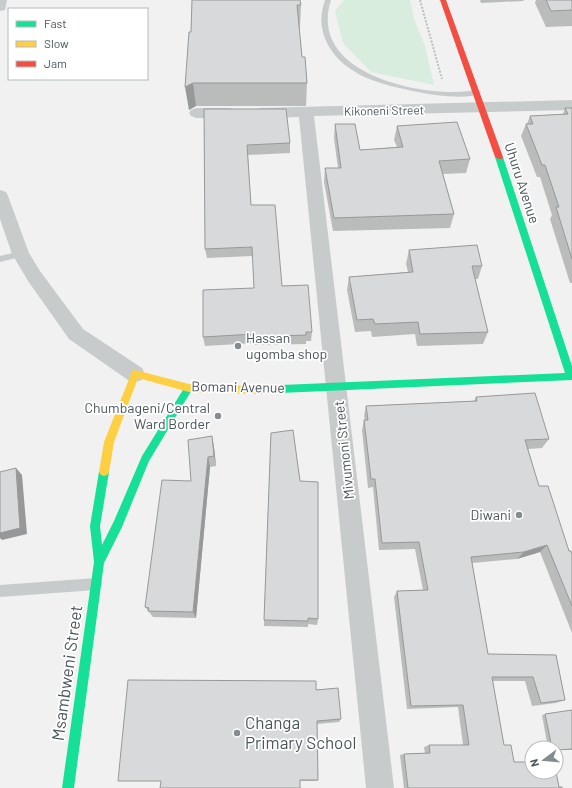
<svg xmlns="http://www.w3.org/2000/svg" width="572" height="788" font-family="Barlow,sans-serif">
<style>
.green{fill:#d8eddd}
.lines{fill:none;stroke-linecap:round;stroke-linejoin:round}
.path{stroke:#b8c2be;stroke-width:2;stroke-dasharray:2 1.5;stroke-linecap:butt}
.lane{fill:#c8cbcc;fill-rule:evenodd}
.street{fill:#c8cbcc;fill-rule:evenodd}
.fast{fill:#16e098;fill-rule:evenodd}
.slow{fill:#ffcf43;fill-rule:evenodd}
.jam{fill:#f24e42;fill-rule:evenodd}
.wall{fill:#babbbb}
.shaded-wall{fill:#979899}
.building{fill:#d8d9da;stroke:#979899}
.poi-dot{fill:#848c90;stroke:#fff;stroke-width:1.5}
.labels{text-anchor:middle;stroke-width:3.5;stroke-linejoin:round;paint-order:stroke}
.far-street-label{font-size:12px;fill:#49555b;stroke:#fff}
.street-label{font-size:14px;fill:#49555b;stroke:#fff}
.poi-label{font-size:14px;fill:#49555b;stroke:#fff;text-anchor:end}
.near-street-label{font-size:17px;fill:#49555b;stroke:#fff}
.near-poi-label{font-size:17px;fill:#49555b;stroke:#fff;text-anchor:start}
</style>
<rect width="100%" height="100%" fill="#f1f1f1"/>
<path class="green" d="M 344,0 L 410,0 L 414,19 L 425,46 L 434,85 L 371,72 L 343,43 L 335,11 Z"/>
<g class="lines">
<path class="path" d="M 420,0 L 442,79"/>
<path class="lane" d="M 325,0 L 331,0 C 309,68 403,92 453,92 C 461,92 469,91 477,90 L 481,92 C 471,101 431,95 418,92 C 384,85 343,77 326,41 C 320,27 320,14 325,0 Z
M 21,251 L 25,254 L 24,256 L 0,262 L 0,256 Z
M 96,578 L 100,580 L 102,584 L 100,588 L 96,590 L 0,597 L 0,585 Z"/>
<path class="street" d="M 0,0 L 7,0 L 5,10 L 0,11 Z
M 572,100 L 572,110 L 314,116 L 394,788 L 366,788 L 299,117 L 260,118 L 255,116 L 253,113 L 255,110 L 260,108 Z
M 196,108 L 230,108 L 235,110 L 237,113 L 235,116 L 230,118 L 196,118 L 191,116 L 189,113 L 191,110 Z
M 0,190 L 6,192 L 8,196 L 29,253 L 40,271 L 83,329 L 142,368 L 145,374 L 142,380 L 135,382 L 128,380 L 69,339 L 28,281 L 12,254 L 0,219 Z"/>
<path class="fast" d="M 496,155 L 499,155 L 503,157 L 572,366 L 572,380 L 258,394 L 255,393 L 254,390 L 255,387 L 258,386 L 565,373 L 495,157 Z
M 189,384 L 192,385 L 193,388 L 149,461 L 122,527 L 104,563 L 74,788 L 62,788 L 94,562 L 90,526 L 99,472 L 101,469 L 104,468 L 107,469 L 109,472 L 100,526 L 102,545 L 114,521 L 142,456 L 186,385 Z"/>
<path class="slow" d="M 135,370 L 189,384 L 258,386 L 261,387 L 262,390 L 261,393 L 258,394 L 189,392 L 138,378 L 114,442 L 109,472 L 107,475 L 104,476 L 101,475 L 99,472 L 104,442 L 131,374 L 132,371 Z"/>
<path class="jam" d="M 440,0 L 446,0 L 503,157 L 502,159 L 499,159 L 495,157 Z"/>
</g>
<path class="wall" d="M 192,0 L 301,5 L 300,28 L 299,28 L 302,57 L 307,83 L 306,106 L 196,106 L 189,110 Z
M 480,0 L 524,0 L 523,1 L 481,3 Z
M 536,0 L 572,0 L 572,26 L 546,27 L 535,3 Z
M 565,108 L 572,108 L 572,283 L 570,283 L 550,219 L 552,215 L 540,177 L 537,177 L 521,136 L 526,124 L 527,124 L 530,116 L 563,114 Z
M 204,109 L 290,143 L 290,153 L 248,155 L 251,205 L 282,286 L 312,332 L 311,341 L 306,341 L 306,344 L 255,345 L 255,343 L 205,346 L 203,337 L 254,288 L 253,256 L 207,258 L 205,249 Z
M 335,124 L 360,150 L 397,147 L 394,140 L 397,126 L 470,159 L 466,173 L 443,174 L 454,214 L 450,228 L 333,231 L 324,182 L 325,168 L 338,168 L 334,138 Z
M 409,250 L 482,266 L 478,279 L 475,279 L 488,332 L 483,344 L 417,346 L 415,334 L 372,337 L 371,331 L 355,332 L 347,290 L 349,277 L 408,272 L 406,264 Z
M 476,397 L 549,439 L 542,448 L 528,449 L 539,486 L 569,551 L 572,554 L 572,633 L 540,552 L 517,559 L 472,563 L 488,654 L 556,655 L 565,700 L 556,703 L 532,706 L 525,681 L 492,681 L 504,745 L 514,762 L 562,788 L 404,788 L 400,755 L 404,754 L 425,753 L 424,747 L 429,745 L 463,745 L 458,707 L 407,709 L 394,597 L 397,591 L 423,590 L 415,549 L 379,550 L 373,487 L 368,488 L 362,430 L 364,420 L 365,420 L 364,416 L 366,406 L 474,401 Z
M 271,433 L 318,619 L 317,625 L 308,624 L 308,627 L 264,626 L 264,620 Z
M 214,447 L 216,466 L 210,467 L 196,618 L 153,617 L 145,607 L 191,481 Z
M 316,690 L 341,719 L 339,722 L 317,724 L 318,780 L 317,781 L 118,781 Z
M 572,710 L 572,750 L 556,750 L 556,748 L 548,748 L 542,715 Z"/>
<path class="shaded-wall" d="M 193,83 L 196,106 L 189,110 L 185,87 Z
M 212,436 L 214,447 L 216,466 L 214,456 Z
M 208,457 L 210,467 L 196,618 L 193,612 Z
M 16,468 L 22,475 L 27,534 L 2,540 L 0,538 L 0,533 Z
M 547,545 L 540,552 L 517,559 L 524,552 Z"/>
<path class="building" d="M 192,0 L 300,0 L 301,5 L 297,5 L 302,57 L 305,57 L 307,83 L 193,83 L 185,87 L 189,32 L 191,32 Z
M 546,0 L 572,0 L 572,10 L 551,11 Z
M 565,108 L 572,108 L 572,259 L 556,207 L 559,207 L 545,165 L 542,165 L 526,124 L 533,124 L 530,116 L 568,114 Z
M 204,109 L 286,109 L 290,143 L 247,145 L 251,205 L 275,205 L 282,286 L 308,285 L 312,332 L 306,332 L 306,335 L 254,337 L 254,334 L 203,337 L 203,290 L 254,288 L 252,247 L 205,249 Z
M 457,122 L 470,159 L 439,161 L 454,214 L 334,218 L 325,168 L 341,168 L 335,124 L 355,124 L 360,150 L 403,147 L 397,126 Z
M 477,245 L 482,266 L 472,266 L 488,332 L 420,334 L 418,322 L 375,324 L 373,319 L 357,320 L 349,277 L 413,272 L 409,250 Z
M 535,393 L 549,439 L 525,440 L 539,486 L 548,486 L 569,551 L 571,551 L 572,554 L 572,606 L 547,545 L 524,552 L 471,557 L 488,654 L 556,655 L 565,700 L 541,703 L 533,677 L 492,677 L 504,745 L 511,745 L 514,762 L 532,762 L 532,772 L 556,772 L 559,787 L 562,787 L 562,788 L 408,788 L 404,754 L 430,753 L 429,745 L 469,745 L 463,705 L 411,706 L 397,591 L 428,590 L 419,542 L 382,543 L 375,479 L 371,479 L 364,420 L 368,420 L 366,406 L 477,401 L 476,397 Z
M 293,430 L 300,481 L 318,482 L 318,619 L 308,618 L 308,621 L 264,620 L 271,433 Z
M 212,436 L 214,456 L 208,457 L 193,612 L 148,611 L 149,608 L 145,607 L 162,480 L 191,481 L 188,440 Z
M 16,468 L 20,528 L 0,533 L 0,472 Z
M 128,680 L 316,681 L 316,690 L 338,688 L 341,719 L 317,721 L 318,780 L 300,780 L 300,788 L 160,788 L 161,781 L 118,781 Z
M 572,710 L 572,749 L 556,750 L 556,748 L 552,748 L 545,714 Z"/>
<g class="poi-dot">
<circle cx="238" cy="346" r="4"/>
<circle cx="218" cy="416" r="4"/>
<circle cx="519" cy="515" r="4"/>
<circle cx="237" cy="733" r="4"/>
</g>
<g class="labels">
<g class="far-street-label">
<text transform="translate(384 111) rotate(-1)" y="4">Kikoneni Street</text>
</g>
<g class="street-label">
<text transform="translate(522 183) rotate(72)" y="5">Uhuru Avenue</text>
<text transform="translate(238 387) rotate(1)" y="5">Bomani Avenue</text>
<text transform="translate(344 450) rotate(-96)" y="5">Mivumoni Street</text>
</g>
<g class="poi-label">
<text x="246" y="343" text-anchor="start">Hassan<tspan x="246" dy="16">ugomba shop</tspan></text>
<text x="210" y="413">Chumbageni/Central<tspan x="210" dy="16">Ward Border</tspan></text>
<text x="511" y="520">Diwani</text>
</g>
<g class="near-street-label">
<text transform="translate(67 673) rotate(-82)" y="6">Msambweni Street</text>
</g>
<g class="near-poi-label">
<text x="245" y="729">Changa<tspan x="245" dy="20">Primary School</tspan></text>
</g>
</g>
<rect x="8" y="8" width="140" height="72" fill="#ffffff" stroke="#b6bbbd"/>
<rect x="16" y="21" width="20" height="6" fill="#16e098" stroke="#b6bbbd"/>
<text x="44" y="28" font-size="12" fill="#49555b">Fast</text>
<rect x="16" y="41" width="20" height="6" fill="#ffcf43" stroke="#b6bbbd"/>
<text x="44" y="48" font-size="12" fill="#49555b">Slow</text>
<rect x="16" y="61" width="20" height="6" fill="#f24e42" stroke="#b6bbbd"/>
<text x="44" y="68" font-size="12" fill="#49555b">Jam</text>
<g transform="translate(544 760) rotate(254)"><circle r="19" fill="#ffffff" stroke="#b6bbbd"/>
<path d="M0-3L7 15L0 10L-7 15Z" fill="#848c90"/>
<text y="-6" font-size="11" font-weight="bold" text-anchor="middle" fill="#49555b">N</text>
</g>
</svg>
